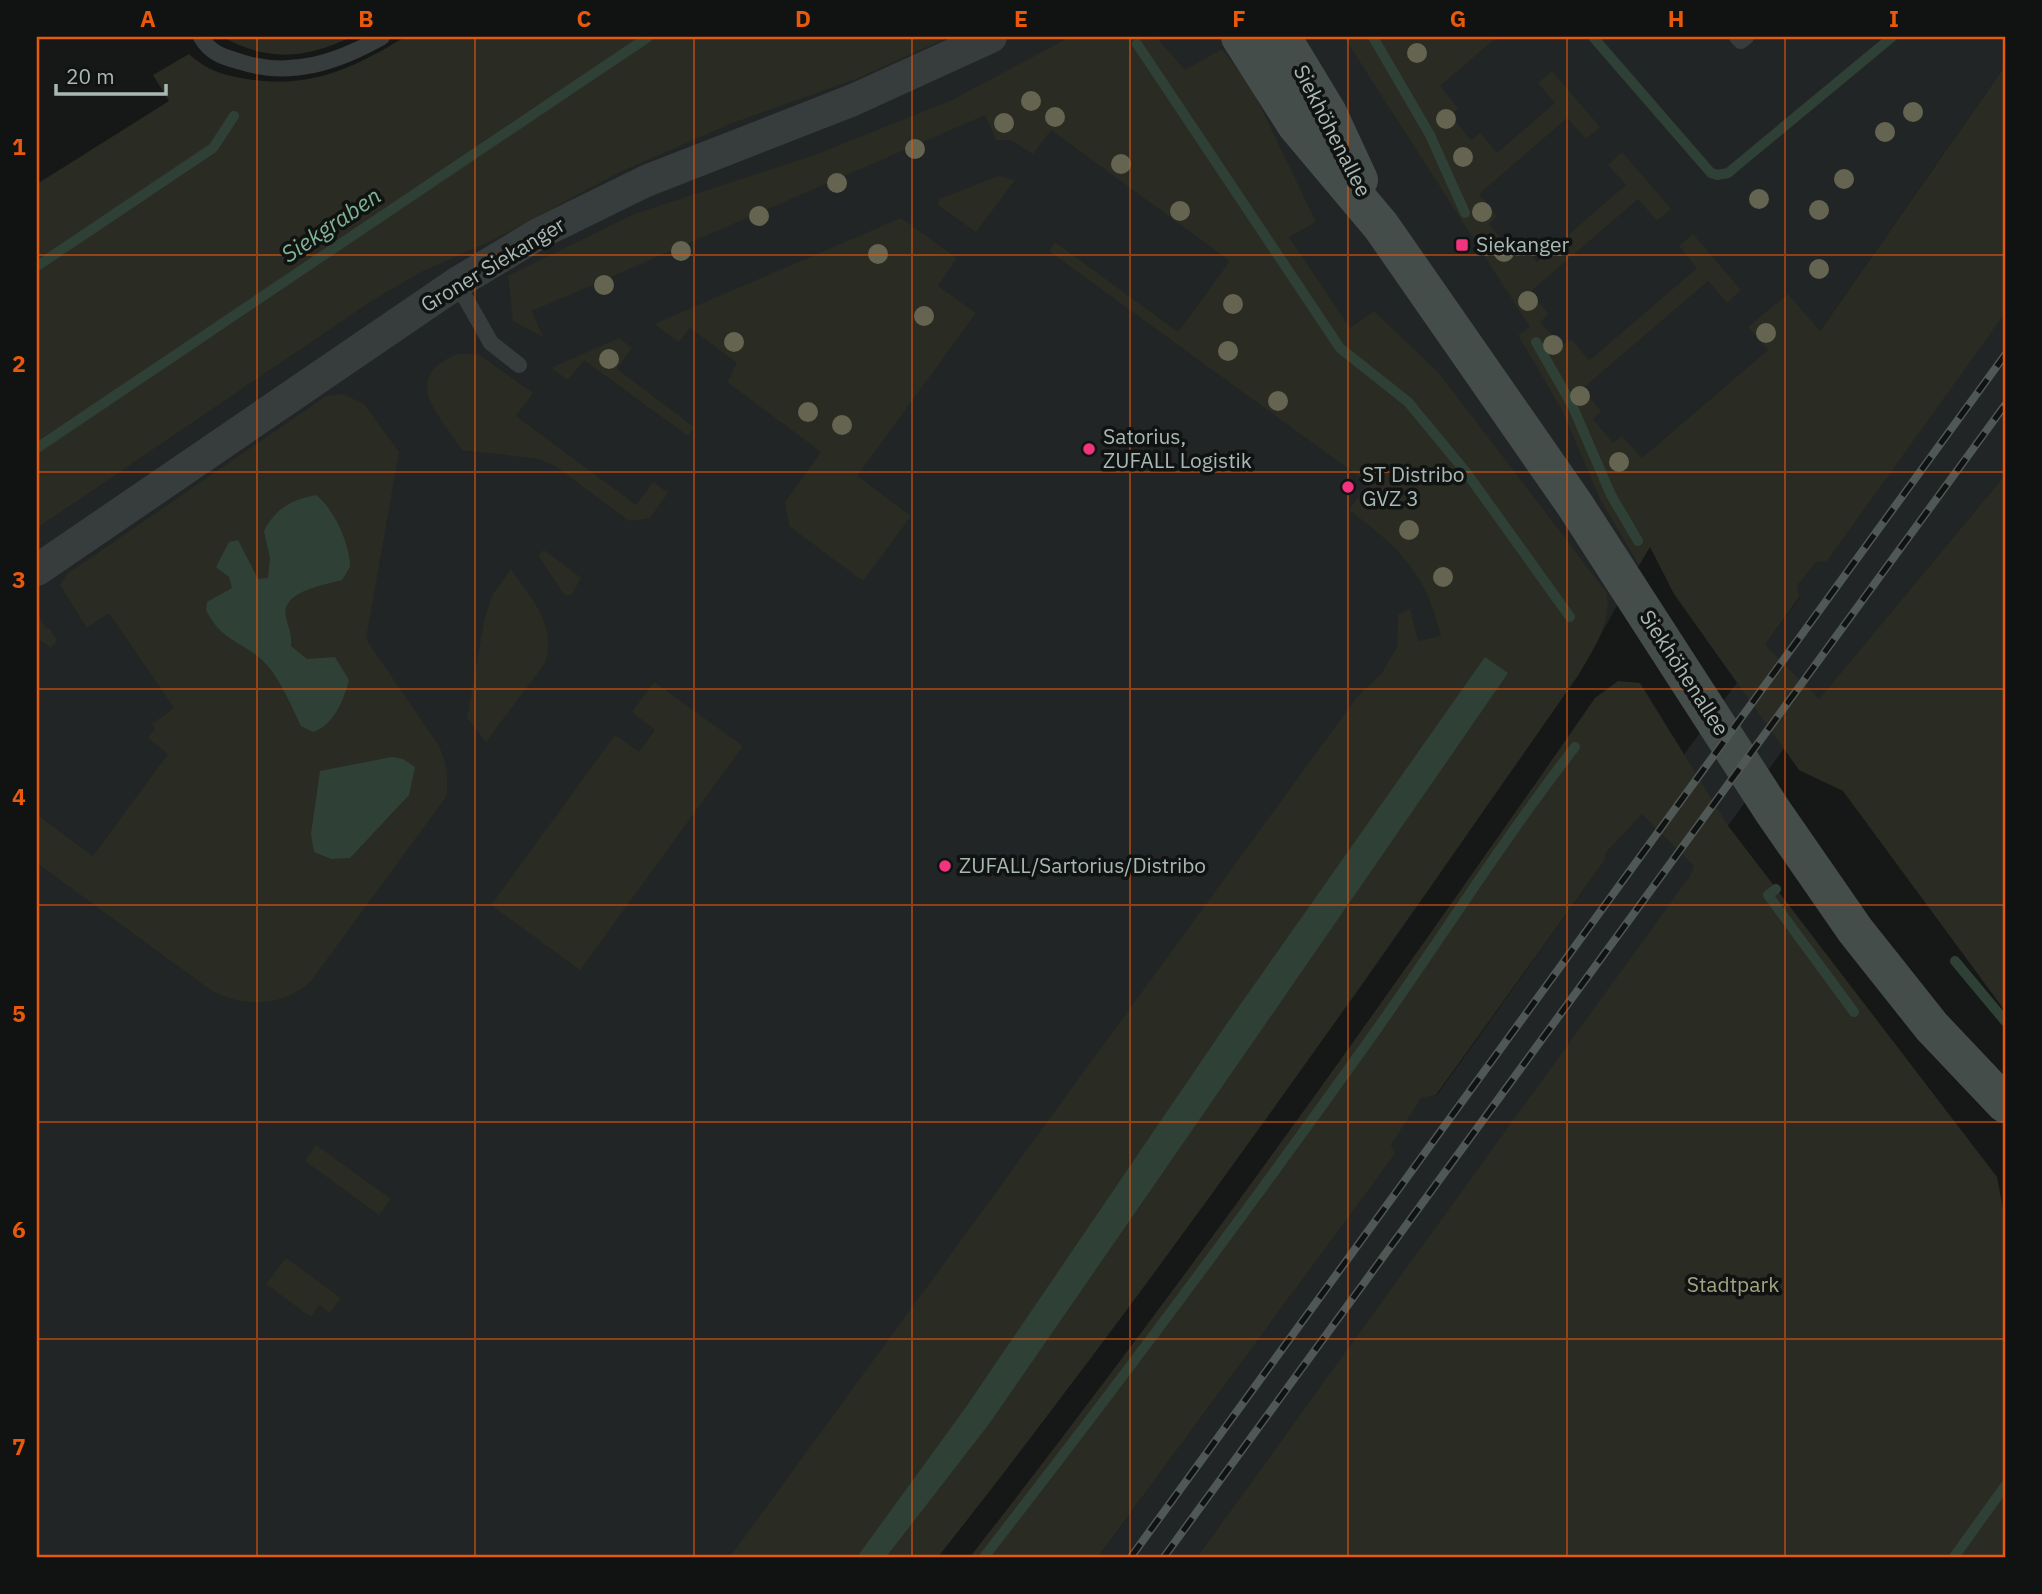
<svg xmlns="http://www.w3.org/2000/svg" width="2042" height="1594" font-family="'IBM Plex Sans',sans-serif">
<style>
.built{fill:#222525}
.green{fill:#2a2b22}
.water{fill:#2f4136}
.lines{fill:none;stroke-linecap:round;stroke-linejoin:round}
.stream{stroke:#2f4136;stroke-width:10}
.lane{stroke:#373d3c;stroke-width:16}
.street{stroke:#373d3c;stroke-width:32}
.secondary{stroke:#454d4b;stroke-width:38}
.rail-casing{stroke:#505856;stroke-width:8}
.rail{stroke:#111313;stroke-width:5;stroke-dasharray:16;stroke-linecap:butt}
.tree{fill:#646451}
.grid{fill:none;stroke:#e8590c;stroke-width:2;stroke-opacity:0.55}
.poi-dot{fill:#f2347f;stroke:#111313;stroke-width:2.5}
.labels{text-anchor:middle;stroke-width:7;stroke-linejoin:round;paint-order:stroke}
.street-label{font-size:21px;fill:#a8b8b2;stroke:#111313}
.poi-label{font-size:21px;fill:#a8b8b2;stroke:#111313;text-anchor:start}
.park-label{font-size:21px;fill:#a3a37f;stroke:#111313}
.water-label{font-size:23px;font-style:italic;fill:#7fb394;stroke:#111313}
.neatline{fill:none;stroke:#e8590c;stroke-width:2.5}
.grid-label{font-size:23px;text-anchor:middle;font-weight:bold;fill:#e8590c}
</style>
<rect width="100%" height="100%" fill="#161818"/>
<path class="built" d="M 722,37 L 2005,37 L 2005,66 L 1820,331 L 1650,546 L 1579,674 L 1362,985 L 1164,1259 L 938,1557 L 37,1557 L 37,499 Z
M 2005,313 L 2005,475 L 1825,692 L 1197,1557 L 1098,1557 L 1394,1155 L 1390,1145 L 1421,1097 L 1437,1095 L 1605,860 L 1605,854 L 1635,821 L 1800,597 L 1797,586 Z"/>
<path class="green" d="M 223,37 L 351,37 C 306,59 267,62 223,37 Z
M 405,37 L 949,37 L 856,79 L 730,124 L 620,172 L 491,241 L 421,272 L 370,302 L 37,528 L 37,184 L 169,101 L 153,75 L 189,54 C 206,70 225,76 247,79 C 310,89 352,69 405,37 Z
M 1070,37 L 1156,37 L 1185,70 L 1222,49 L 1251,87 L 1316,222 L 1289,237 L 1350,328 L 1374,311 L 1438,372 L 1607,593 C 1611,624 1594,648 1579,674 C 1371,972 1163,1272 938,1557 L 730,1557 L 1357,697 L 1382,673 L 1397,647 L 1398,615 L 1410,609 L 1418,641 L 1441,636 C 1425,572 1401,549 1349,510 L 1368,483 L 1049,251 L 1055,242 L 1178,332 L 1230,261 L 1051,130 L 1033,154 L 1011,140 L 996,140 L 985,115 L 532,311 L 543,337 L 513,321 L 508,276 L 634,214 L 815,155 L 950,101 Z
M 1344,37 L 1497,37 L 1440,86 L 1458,108 L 1451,116 L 1471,140 L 1480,133 L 1497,153 L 1555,103 L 1538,83 L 1552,71 L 1600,127 L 1586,139 L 1567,118 L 1479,194 L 1497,216 L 1489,224 L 1510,249 L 1519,241 L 1537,262 L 1626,185 L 1608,165 L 1622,152 L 1671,209 L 1657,221 L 1638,199 L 1530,292 L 1549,314 L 1540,322 L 1562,346 L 1571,339 L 1589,360 L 1602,350 L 1697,268 L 1679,246 L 1693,234 L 1741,290 L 1727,303 L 1708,281 L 1582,389 L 1601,411 L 1593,419 L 1613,443 L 1622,436 L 1642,458 L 1768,350 L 1748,327 L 1788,294 L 1820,331 L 2005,66 L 2005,313 L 1827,561 L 1816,562 L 1797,586 L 1800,596 L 1765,645 L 1819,699 L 2005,475 L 2005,1011 L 1843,791 L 1799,770 L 1674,594 L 1650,547 L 1639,565 L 1601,501 L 1562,410 L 1518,335 L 1530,327 Z
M 999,176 L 1015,180 L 976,232 L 938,205 L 939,199 Z
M 901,218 L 957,258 L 938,286 L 976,313 L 857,476 L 911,516 L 863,581 L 789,526 L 785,502 L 821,452 L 727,382 L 737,363 L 690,328 L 679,342 L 654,324 Z
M 619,338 L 632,348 L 617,369 L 694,427 L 688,436 L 584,360 L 568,380 L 551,368 Z
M 457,354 L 478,354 L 533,393 L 516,416 L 636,505 L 653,482 L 668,493 L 650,518 L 629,521 L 555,466 L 539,459 L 462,450 C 439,414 399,379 457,354 Z
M 343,394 L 365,405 L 399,452 L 366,639 L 439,746 C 447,764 449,779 446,797 L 311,981 C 282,1007 246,1008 212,991 L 37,863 L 37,815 L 93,856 L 168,754 L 148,738 L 155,729 L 152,724 L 174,708 L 109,613 L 87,628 L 60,585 L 67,574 L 326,396 Z
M 544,550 L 581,578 L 572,594 L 565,596 L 538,555 Z
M 511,569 C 531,598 558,627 545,663 L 486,742 L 467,718 L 485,617 L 493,594 Z
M 37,611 L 45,628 L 50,629 L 57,640 L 51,648 L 37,638 Z
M 1618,681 L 1640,683 L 1729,827 L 1997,1177 L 2005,1220 L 2005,1557 L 1197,1557 L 1690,876 L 1694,866 L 1642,814 L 1605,854 L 1605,860 L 1436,1095 L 1421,1098 L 1391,1145 L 1395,1154 L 1098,1557 L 970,1557 C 1188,1278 1393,989 1595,698 Z
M 654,682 L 743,746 L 580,970 L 491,905 L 615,735 L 639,752 L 655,730 L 632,712 Z
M 316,1145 L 391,1199 L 379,1215 L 305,1161 Z
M 286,1258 L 341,1298 L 330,1313 L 319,1305 L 311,1317 L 266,1284 Z"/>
<path class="water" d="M 316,495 C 334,509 350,544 350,567 L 342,580 C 325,585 279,591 286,618 C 289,629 292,634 291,646 L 307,659 L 335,657 L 349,680 C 344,700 333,726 313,732 L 301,726 C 293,709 279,677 266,664 C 243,640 223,644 206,610 L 207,602 L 232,588 L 229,577 L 216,567 L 229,542 L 238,540 L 258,579 L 268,578 L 270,558 L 264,531 C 276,508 291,500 316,495 Z
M 1485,657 L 1508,673 L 989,1424 L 886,1557 L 857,1557 L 966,1407 L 1228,1022 Z
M 392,757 L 403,759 L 415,767 L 409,795 L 350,858 L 331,859 L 314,852 L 311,834 L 320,771 Z"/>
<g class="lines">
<path class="stream" d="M 1373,37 L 1430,135 L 1465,213
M 1593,37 L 1711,173 L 1717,175 L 1728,173 L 1892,37
M 1137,44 L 1340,348 L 1408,402 L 1466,472 L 1570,617
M 37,266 L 213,148 L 234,116
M 1536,342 L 1572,405 L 1611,495 L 1638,541
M 37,448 L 648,37
M 1776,889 L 1768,895 L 1854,1012
M 1955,961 L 2005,1021
M 984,1557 C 1118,1385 1248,1210 1375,1032 C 1442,937 1504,838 1575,747
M 1954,1557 L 2005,1486"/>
<path class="lane" d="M 201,37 C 210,53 223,57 241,62 C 291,78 338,62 382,37
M 1737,37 L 1741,41 L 1746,37
M 457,283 L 491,343 L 519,365"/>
<path class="street" d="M 37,570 L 457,283 L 540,233 L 646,181 L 853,100 L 991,37"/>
<path class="secondary" d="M 1240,37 L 1296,125 L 1381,226 L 1575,505 L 1772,810 L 1855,930 L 1932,1027 L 2005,1104
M 1282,37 L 1328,113 L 1359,180"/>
<g class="rail-casing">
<path id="rail" d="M 1131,1557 L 2005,355
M 1164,1557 L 2005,405"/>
</g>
<use href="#rail" class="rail"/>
</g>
<g class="tree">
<circle cx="1417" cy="53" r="10"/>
<circle cx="1031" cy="101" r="10"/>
<circle cx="1913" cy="112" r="10"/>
<circle cx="1055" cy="117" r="10"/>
<circle cx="1446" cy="119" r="10"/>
<circle cx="1004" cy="123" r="10"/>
<circle cx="1885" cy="132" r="10"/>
<circle cx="915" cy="149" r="10"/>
<circle cx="1463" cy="157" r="10"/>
<circle cx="1121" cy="164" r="10"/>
<circle cx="1844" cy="179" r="10"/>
<circle cx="837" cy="183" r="10"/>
<circle cx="1759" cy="199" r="10"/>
<circle cx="1819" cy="210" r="10"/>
<circle cx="1180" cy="211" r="10"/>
<circle cx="1482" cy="212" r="10"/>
<circle cx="759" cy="216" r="10"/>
<circle cx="681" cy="251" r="10"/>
<circle cx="1504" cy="252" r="10"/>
<circle cx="878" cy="254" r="10"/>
<circle cx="1819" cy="269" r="10"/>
<circle cx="604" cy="285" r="10"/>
<circle cx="1528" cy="301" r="10"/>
<circle cx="1233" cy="304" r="10"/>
<circle cx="924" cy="316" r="10"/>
<circle cx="1766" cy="333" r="10"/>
<circle cx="734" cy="342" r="10"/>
<circle cx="1553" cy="345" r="10"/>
<circle cx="1228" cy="351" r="10"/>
<circle cx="609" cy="359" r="10"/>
<circle cx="1580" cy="396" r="10"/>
<circle cx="1278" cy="401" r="10"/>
<circle cx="808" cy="412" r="10"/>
<circle cx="842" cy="425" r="10"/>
<circle cx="1619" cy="462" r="10"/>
<circle cx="1409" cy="530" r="10"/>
<circle cx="1443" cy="577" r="10"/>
</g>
<path class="grid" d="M 257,37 L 257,1557M 475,37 L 475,1557M 694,37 L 694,1557M 912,37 L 912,1557M 1130,37 L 1130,1557M 1348,37 L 1348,1557M 1567,37 L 1567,1557M 1785,37 L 1785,1557M 37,255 L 2005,255M 37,472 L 2005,472M 37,689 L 2005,689M 37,905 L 2005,905M 37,1122 L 2005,1122M 37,1339 L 2005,1339"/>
<g class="poi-dot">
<rect x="1455" y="238" width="14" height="14" rx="3.5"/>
<circle cx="1089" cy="449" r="7"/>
<circle cx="1348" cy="487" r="7"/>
<circle cx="945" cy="866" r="7"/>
</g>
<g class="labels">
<g class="street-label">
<text transform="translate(1332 131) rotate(63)" y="7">Siekhöhenallee</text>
<text transform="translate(493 265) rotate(-31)" y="7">Groner Siekanger</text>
<text transform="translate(1684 673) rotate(57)" y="7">Siekhöhenallee</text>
</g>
<g class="poi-label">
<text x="1476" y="252">Siekanger</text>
<text x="1103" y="444">Satorius,<tspan x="1103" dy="24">ZUFALL Logistik</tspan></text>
<text x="1362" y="482">ST Distribo<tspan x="1362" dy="24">GVZ 3</tspan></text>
<text x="959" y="873">ZUFALL/Sartorius/Distribo</text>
</g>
<g class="park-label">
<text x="1733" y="1292">Stadtpark</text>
</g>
<g class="water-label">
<text transform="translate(331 225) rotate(-34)" y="8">Siekgraben</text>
</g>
</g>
<rect width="2042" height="1594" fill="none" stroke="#111313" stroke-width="77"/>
<path d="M56 84v10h110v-10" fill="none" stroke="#a8b8b2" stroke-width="3.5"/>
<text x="66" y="84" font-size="21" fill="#a8b8b2" stroke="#111313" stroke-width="5" paint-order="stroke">20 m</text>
<rect x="38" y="38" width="1966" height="1518" class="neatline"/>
<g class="grid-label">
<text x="148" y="27">A</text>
<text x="366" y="27">B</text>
<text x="584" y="27">C</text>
<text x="803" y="27">D</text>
<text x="1021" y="27">E</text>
<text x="1239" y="27">F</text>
<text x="1458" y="27">G</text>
<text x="1676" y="27">H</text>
<text x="1894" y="27">I</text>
<text x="19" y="155">1</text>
<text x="19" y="372">2</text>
<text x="19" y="588">3</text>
<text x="19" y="805">4</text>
<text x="19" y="1022">5</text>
<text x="19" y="1238">6</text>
<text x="19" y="1455">7</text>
</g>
</svg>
